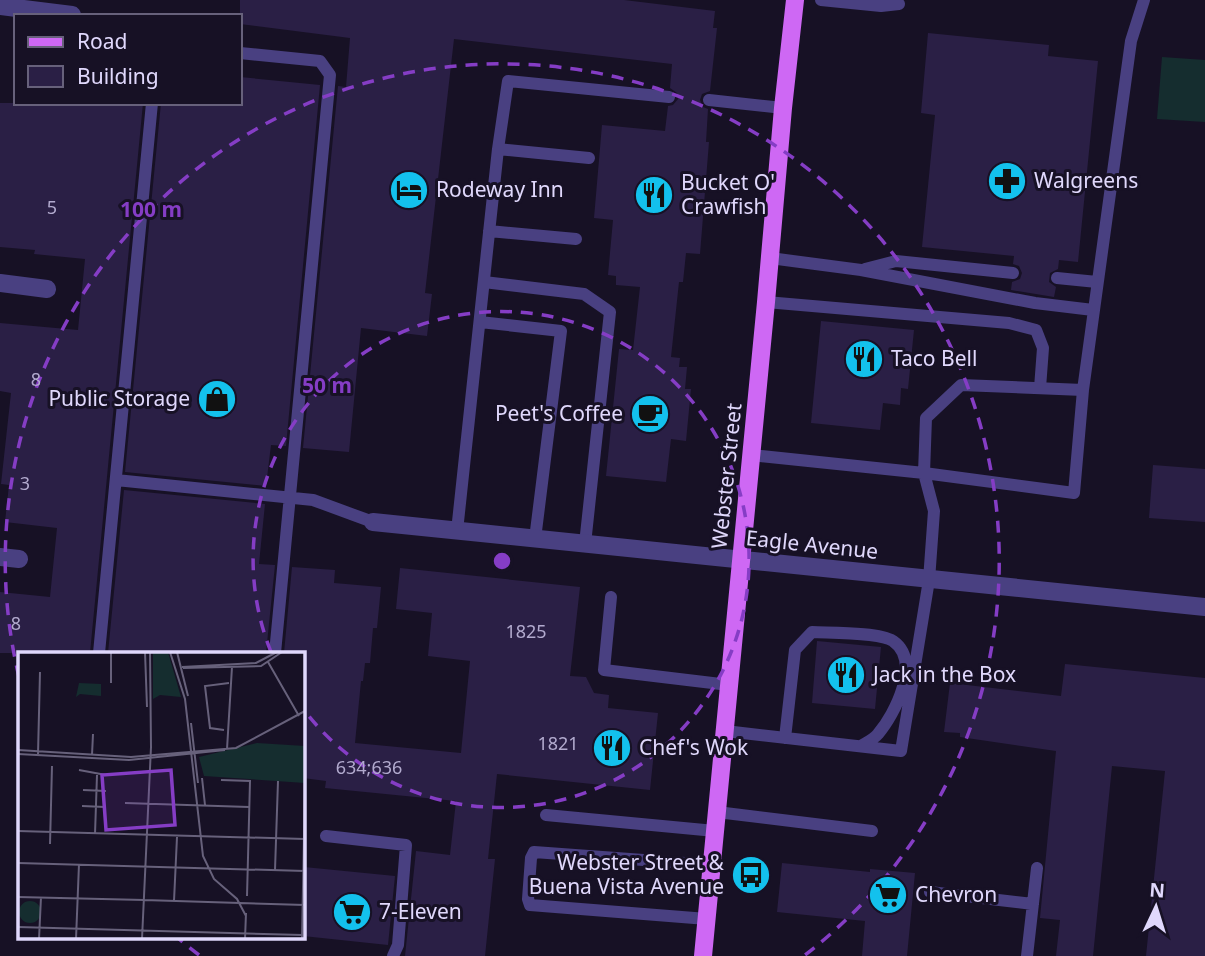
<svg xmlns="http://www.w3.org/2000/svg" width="1205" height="956" font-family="'Noto Sans',sans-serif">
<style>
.green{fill:#152d2f}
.building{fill:#2a1f45}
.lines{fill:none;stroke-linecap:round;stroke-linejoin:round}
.lane{stroke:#494081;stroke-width:12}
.street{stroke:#494081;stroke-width:18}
.primary{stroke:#ce68f4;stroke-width:18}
.ring{fill:none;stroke:#853dc5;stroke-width:3.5;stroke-dasharray:12 9}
.labels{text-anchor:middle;stroke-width:6;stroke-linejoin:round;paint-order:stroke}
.number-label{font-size:18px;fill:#b2aace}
.poi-label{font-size:21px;fill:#e0d8fc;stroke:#171125;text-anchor:start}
.street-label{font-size:21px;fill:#e0d8fc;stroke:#171125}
.inset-road{fill:none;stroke:#67617b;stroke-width:2}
.view{fill:#853dc5;fill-opacity:0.15;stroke:#853dc5;stroke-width:3.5}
.inset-edge{fill:none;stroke:#e0d8fc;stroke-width:3.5}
.centre{fill:#853dc5;stroke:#171125;stroke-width:3.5}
.ring-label{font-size:21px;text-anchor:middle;font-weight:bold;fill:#853dc5;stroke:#171125;stroke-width:6;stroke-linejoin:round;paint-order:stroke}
</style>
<rect width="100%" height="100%" fill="#171125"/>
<path class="green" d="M 1162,57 L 1205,60 L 1205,122 L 1157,119 Z"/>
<path class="building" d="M 240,0 L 624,0 L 715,11 L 713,28 L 717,28 L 710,91 L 702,94 L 700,100 L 703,107 L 708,109 L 706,142 L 709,142 L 700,254 L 686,253 L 683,282 L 679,282 L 671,357 L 680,358 L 679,367 L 687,367 L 685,389 L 691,389 L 686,441 L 671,439 L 666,482 L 606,476 L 619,349 L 633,350 L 640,287 L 616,285 L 616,276 L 608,275 L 613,220 L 594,218 L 602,125 L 665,131 L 668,106 L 673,105 L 678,99 L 677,93 L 670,88 L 672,64 L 454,39 L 425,293 L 432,294 L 427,336 L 361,328 L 349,452 L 303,448 L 338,86 L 346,87 L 350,38 L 240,24 Z
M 928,33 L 1049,45 L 1048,56 L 1098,61 L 1078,262 L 1059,260 L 1058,269 L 1050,273 L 1049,282 L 1056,287 L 1054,297 L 1011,290 L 1012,282 L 1020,279 L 1022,273 L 1019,266 L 1013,264 L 1014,256 L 922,247 L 935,115 L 921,113 Z
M 240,77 L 320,85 L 286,446 L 271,445 L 266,486 L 125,472 L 161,103 L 240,103 Z
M 0,103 L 143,103 L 90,653 L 0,653 L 0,592 L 50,597 L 57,528 L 5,522 L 9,485 L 1,484 L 11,393 L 0,391 L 0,323 L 78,330 L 85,259 L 34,254 L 35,250 L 0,247 Z
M 821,321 L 914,330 L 908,389 L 901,388 L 900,405 L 883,403 L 880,430 L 811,423 Z
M 1153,465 L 1205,469 L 1205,522 L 1149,518 Z
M 124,490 L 265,504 L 259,564 L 275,565 L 266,653 L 108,653 Z
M 292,567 L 335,570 L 334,583 L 381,587 L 377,628 L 373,628 L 370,663 L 365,663 L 363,681 L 361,681 L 355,743 L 461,753 L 470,661 L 428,656 L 432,613 L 396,609 L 400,568 L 580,587 L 570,676 L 586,677 L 594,693 L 609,695 L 608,708 L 658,713 L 650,790 L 497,774 L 488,859 L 495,859 L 485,956 L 405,956 L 416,851 L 450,855 L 456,801 L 325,788 L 326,781 L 303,778 L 303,653 L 284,653 Z
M 817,641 L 881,647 L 875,709 L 812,703 Z
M 1065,664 L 1205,678 L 1205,956 L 1146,956 L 1165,771 L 1112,766 L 1093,956 L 1056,956 L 1060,920 L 1040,918 L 1056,751 L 960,737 L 960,733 L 944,732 L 950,683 L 1061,696 Z
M 782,863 L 870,872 L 870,869 L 915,873 L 907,956 L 862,956 L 865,921 L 777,912 Z
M 304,867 L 395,876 L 388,945 L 303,936 Z"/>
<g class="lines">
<path class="lane" d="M 821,0 L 881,6 L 899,4
M 240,53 L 320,61 L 330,75 L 275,653
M 709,100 L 783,108
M 498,149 L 589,158
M 489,231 L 576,239
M 770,258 L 861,270 L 1035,303 L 1093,310
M 865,269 L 896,261 L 1013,273
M 1057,278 L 1097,282
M 484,282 L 584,294 L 610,312 L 585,544
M 766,302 L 1009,323 L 1036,330 L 1043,348 L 1040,388
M 480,322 L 561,331 L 535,539
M 751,455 L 924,473 L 926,418 L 961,385 L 1083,390 L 1131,41 L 1144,0
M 116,480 L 313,500 L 373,522
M 457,531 L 498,149 L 508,81 L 669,97
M 611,597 L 604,670 L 729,685
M 99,653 L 152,103
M 725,731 L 901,751 L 929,580 L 934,511 L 924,473 L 1074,493 L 1083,390
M 785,738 L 795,650 L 812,632 C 831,633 879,632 893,641 C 922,661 895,714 878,734 C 874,739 866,743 861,746
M 717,812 L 872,831
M 546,815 L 715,831
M 326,836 L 406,845 L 398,945 L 393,956
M 930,892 L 1033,904
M 707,919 L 530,905 L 528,899 L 531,858 L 534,852 L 712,865
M 1027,956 L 1037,868"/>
<path class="street" d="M 0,6 L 72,15
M 0,283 L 47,289
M 373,522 L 1205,607
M 0,557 L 19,559"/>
<path class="primary" d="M 703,956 L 766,302 L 783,108 L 795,0"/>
</g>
<g class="ring">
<path d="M271 652A248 248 0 1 1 304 710"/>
<path d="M199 955A497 497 0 0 1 179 939M19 677A497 497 0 1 1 805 955"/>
</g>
<defs>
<g id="pharmacy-disc" transform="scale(2.0125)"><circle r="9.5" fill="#13c1ed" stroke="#171125"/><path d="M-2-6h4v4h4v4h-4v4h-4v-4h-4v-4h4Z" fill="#111"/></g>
<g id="hotel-disc" transform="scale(2.0125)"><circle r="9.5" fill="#13c1ed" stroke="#171125"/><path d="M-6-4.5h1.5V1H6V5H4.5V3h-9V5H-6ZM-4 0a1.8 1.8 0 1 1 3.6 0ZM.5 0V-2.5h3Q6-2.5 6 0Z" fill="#111"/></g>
<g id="restaurant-disc" transform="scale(2.0125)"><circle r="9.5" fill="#13c1ed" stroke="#171125"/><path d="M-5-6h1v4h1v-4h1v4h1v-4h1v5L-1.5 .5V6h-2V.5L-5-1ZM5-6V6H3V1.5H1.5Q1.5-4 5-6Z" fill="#111"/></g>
<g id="shop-disc" transform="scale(2.0125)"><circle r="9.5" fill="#13c1ed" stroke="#171125"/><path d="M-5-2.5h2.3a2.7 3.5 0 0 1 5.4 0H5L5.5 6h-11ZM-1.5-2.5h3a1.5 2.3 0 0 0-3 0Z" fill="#111"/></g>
<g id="cafe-disc" transform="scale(2.0125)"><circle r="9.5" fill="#13c1ed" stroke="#171125"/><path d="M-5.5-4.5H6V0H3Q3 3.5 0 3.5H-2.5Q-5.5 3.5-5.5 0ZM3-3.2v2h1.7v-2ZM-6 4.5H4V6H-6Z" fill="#111"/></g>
<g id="bus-disc" transform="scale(2.0125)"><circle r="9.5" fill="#13c1ed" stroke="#171125"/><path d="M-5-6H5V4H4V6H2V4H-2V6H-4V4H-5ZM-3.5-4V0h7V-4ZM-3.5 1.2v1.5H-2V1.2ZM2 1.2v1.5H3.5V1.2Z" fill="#111"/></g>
<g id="supermarket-disc" transform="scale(2.0125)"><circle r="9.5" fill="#13c1ed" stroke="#171125"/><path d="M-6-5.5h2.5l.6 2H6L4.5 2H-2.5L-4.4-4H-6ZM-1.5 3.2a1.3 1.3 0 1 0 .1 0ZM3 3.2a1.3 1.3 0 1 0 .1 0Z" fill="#111"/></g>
</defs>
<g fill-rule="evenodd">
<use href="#pharmacy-disc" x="1007" y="181"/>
<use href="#hotel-disc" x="409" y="190"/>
<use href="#restaurant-disc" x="654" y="195"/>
<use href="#restaurant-disc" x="864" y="359"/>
<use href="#shop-disc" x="217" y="399"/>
<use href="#cafe-disc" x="650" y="414"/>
<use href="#restaurant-disc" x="846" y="675"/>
<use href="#restaurant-disc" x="612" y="748"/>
<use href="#bus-disc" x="751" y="875"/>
<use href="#supermarket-disc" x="888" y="895"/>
<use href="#supermarket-disc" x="352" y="912"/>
</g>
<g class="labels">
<g class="number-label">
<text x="52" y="214">5</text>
<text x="36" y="386">8</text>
<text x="25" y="490">3</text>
<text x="16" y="630">8</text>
<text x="526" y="638">1825</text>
<text x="558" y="750">1821</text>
<text x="369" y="774">634;636</text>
</g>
<g class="poi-label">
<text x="1034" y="188">Walgreens</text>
<text x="681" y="190">Bucket O'<tspan x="681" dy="24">Crawfish</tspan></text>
<text x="436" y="197">Rodeway Inn</text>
<text x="891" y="366">Taco Bell</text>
<text x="190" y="406" text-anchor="end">Public Storage</text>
<text x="623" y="421" text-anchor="end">Peet's Coffee</text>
<text x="873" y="682">Jack in the Box</text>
<text x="639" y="755">Chef's Wok</text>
<text x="724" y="870" text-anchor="end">Webster Street &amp;<tspan x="724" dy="24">Buena Vista Avenue</tspan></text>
<text x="915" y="902">Chevron</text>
<text x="379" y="919">7-Eleven</text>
</g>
<g class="street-label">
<text transform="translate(727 476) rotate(-84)" y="7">Webster Street</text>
<text transform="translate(812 545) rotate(6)" y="7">Eagle Avenue</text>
</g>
</g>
<g transform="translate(18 652)">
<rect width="287" height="287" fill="#171125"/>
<path d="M 135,0 L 150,0 L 163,45 L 142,43 L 135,47 ZM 61,31 L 83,32 L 83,44 L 62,42 L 58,45 ZM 239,91 L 287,94 L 287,131 L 186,124 L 181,105 ZM1 260a11 11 0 1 1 22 0a11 11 0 1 1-22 0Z" fill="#152d2f"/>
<path class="inset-road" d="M 127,0 L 129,55M 152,0 L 167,47 L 185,204 L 196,227 L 219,247 L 228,264M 159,0 L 170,44M 250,10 L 281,64M 164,15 L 238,11 L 259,0M 165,16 L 243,14 L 264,0M 93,31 L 93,0M 173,71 L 180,131M 206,78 L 192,76 L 187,34 L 211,31M 209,97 L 214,15M 0,98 L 113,105 L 218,96 L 287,59M 0,102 L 111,108 L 207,98M 20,102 L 22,20M 74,103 L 75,82M 61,118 L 88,123M 184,126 L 187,153M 203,128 L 232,129 L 229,244M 65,138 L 88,139M 107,151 L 231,155M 64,154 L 87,155M 0,179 L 287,187M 77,182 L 79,123M 32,192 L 34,114M 0,211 L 287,219M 257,218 L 260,129M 0,245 L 126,248M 126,248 L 287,253M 156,249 L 159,185M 0,275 L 284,283M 21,287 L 23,245M 58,287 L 61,212M 124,287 L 133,95 L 132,0M 227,287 L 228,261M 284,287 L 287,131"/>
<path class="view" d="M 153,118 L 157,173 L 88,178 L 84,123 Z"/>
<rect width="287" height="287" class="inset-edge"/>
</g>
<circle cx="502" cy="561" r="10" class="centre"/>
<g class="ring-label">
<text x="151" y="217">100 m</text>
<text x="327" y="393">50 m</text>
</g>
<rect x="14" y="14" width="228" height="91" fill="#171125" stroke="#67617b" stroke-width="2"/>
<rect x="28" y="37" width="35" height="10" fill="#ce68f4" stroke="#67617b" stroke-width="2"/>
<text x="77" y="49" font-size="21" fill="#e0d8fc">Road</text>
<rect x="28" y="66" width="35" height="21" fill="#2a1f45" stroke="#67617b" stroke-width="2"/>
<text x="77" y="84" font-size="21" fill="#e0d8fc">Building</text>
<g transform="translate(1156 907) rotate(4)" stroke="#171125" stroke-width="5" paint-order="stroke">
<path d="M0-5L12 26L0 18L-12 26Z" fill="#e0d8fc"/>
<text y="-10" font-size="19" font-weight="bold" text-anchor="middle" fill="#e0d8fc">N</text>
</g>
</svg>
